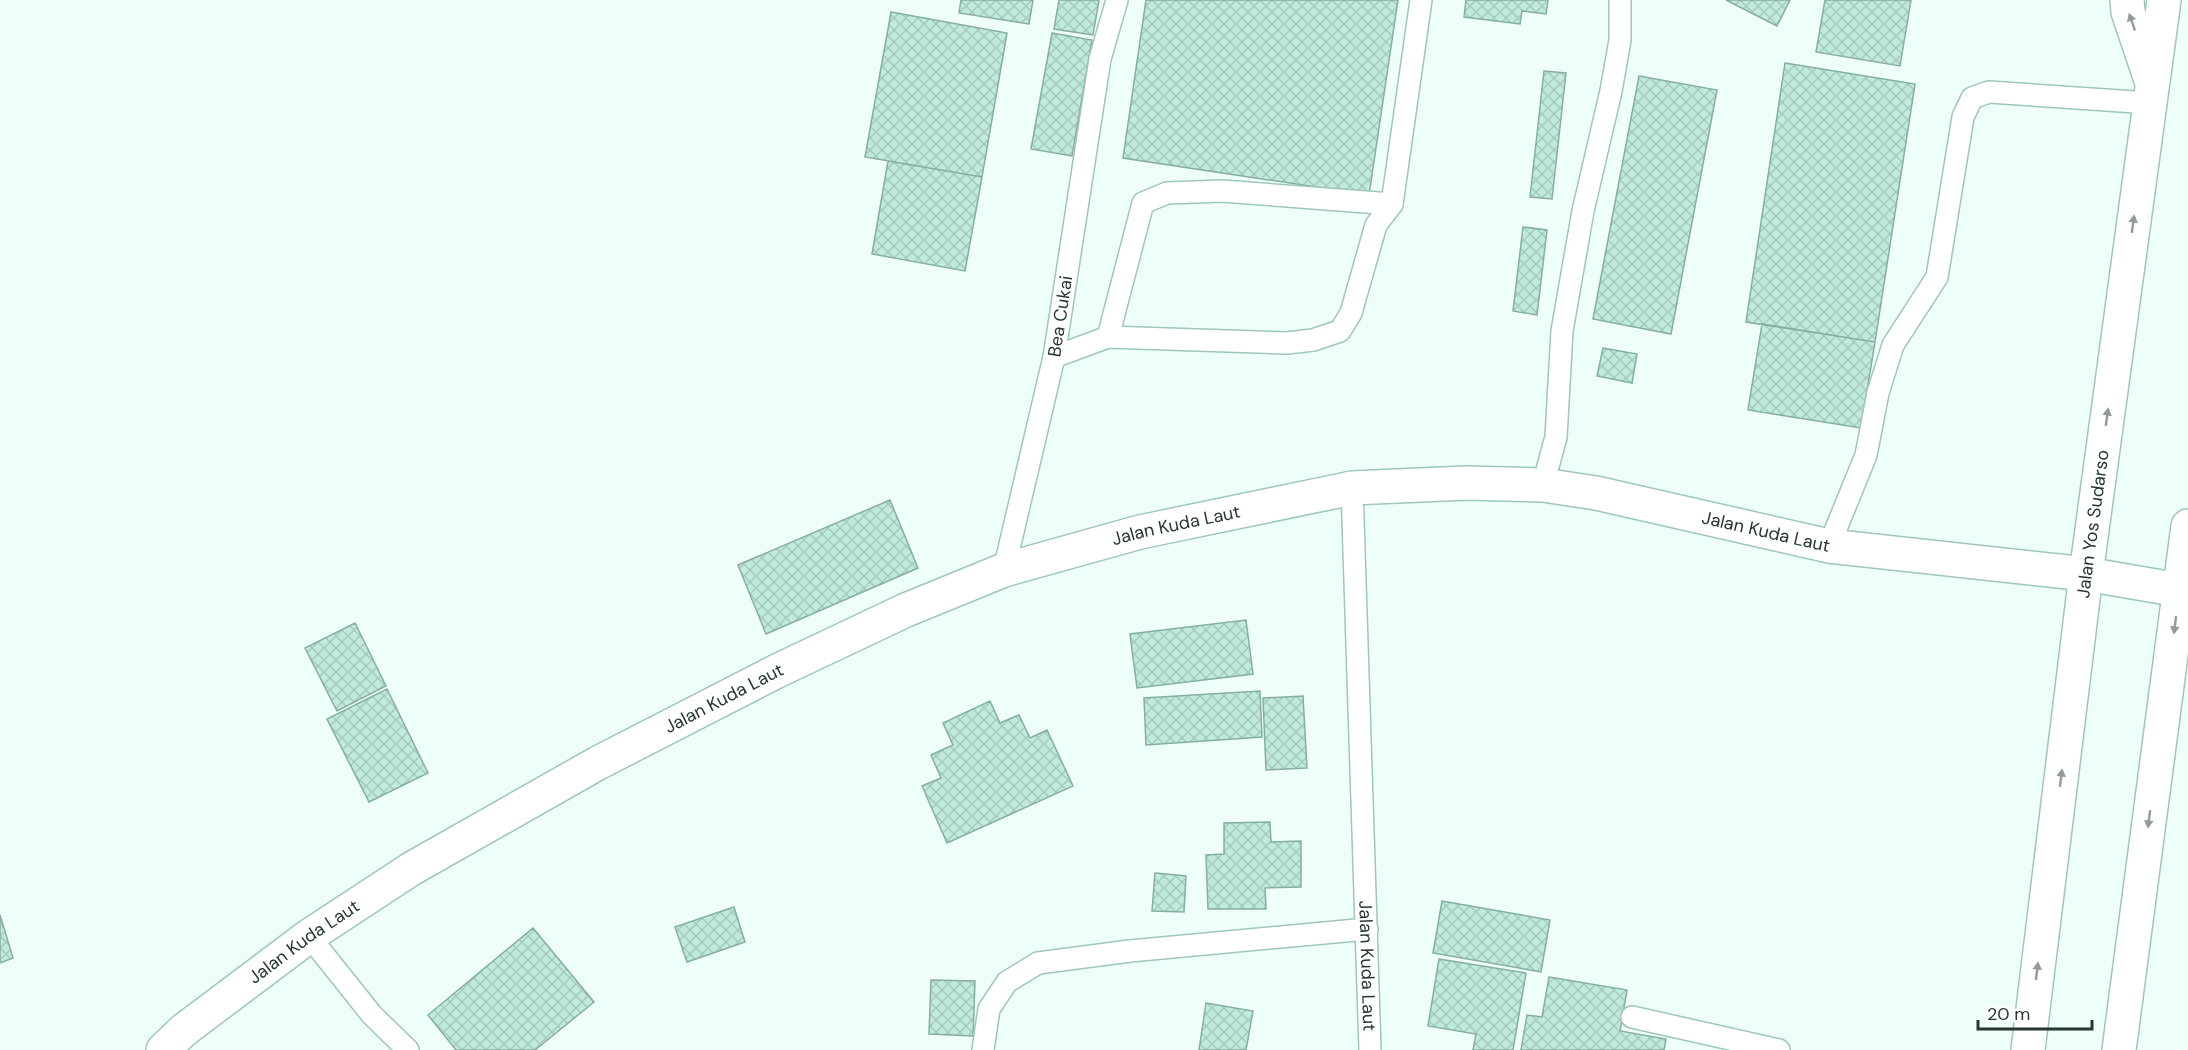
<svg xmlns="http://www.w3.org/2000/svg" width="2188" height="1050" font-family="'DM Sans',sans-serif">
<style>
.building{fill:url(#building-cross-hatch);stroke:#86aea0;stroke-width:1.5}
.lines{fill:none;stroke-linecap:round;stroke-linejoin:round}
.lane-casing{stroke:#9ec7b9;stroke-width:24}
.street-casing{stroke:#9ec7b9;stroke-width:36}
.primary-casing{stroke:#9ec7b9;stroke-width:36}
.highway-casing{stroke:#9ec7b9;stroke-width:36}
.lane{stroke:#fff;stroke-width:21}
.street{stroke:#fff;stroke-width:33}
.primary{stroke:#fff;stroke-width:33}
.highway{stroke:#fff;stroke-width:33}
.oneway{fill:#929b98}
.labels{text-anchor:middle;stroke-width:5;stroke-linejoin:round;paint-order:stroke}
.street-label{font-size:18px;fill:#263731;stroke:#fff}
</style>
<defs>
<pattern id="building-cross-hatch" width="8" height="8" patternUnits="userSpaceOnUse" patternTransform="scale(1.5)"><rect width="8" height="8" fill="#c0ebdb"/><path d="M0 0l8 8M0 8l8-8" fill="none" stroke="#a5cabc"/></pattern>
</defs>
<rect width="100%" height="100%" fill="#eefff8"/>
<path class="building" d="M 961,0 L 1033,0 L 1029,24 L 959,13 Z
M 1059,0 L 1099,0 L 1093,35 L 1054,29 Z
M 1146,0 L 1398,0 L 1369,195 L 1123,158 Z
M 1466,0 L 1548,0 L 1546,14 L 1522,11 L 1520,24 L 1464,17 Z
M 1726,0 L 1790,0 L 1777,26 Z
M 1825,0 L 1911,0 L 1900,66 L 1816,52 Z
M 891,12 L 1007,33 L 982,177 L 865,157 Z
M 1052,33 L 1092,40 L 1072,156 L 1031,149 Z
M 1785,63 L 1915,84 L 1875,342 L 1746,322 Z
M 1544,71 L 1566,73 L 1552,199 L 1530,197 Z
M 1639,76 L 1717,90 L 1671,334 L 1593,319 Z
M 888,161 L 982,177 L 965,271 L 872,254 Z
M 1523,227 L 1547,230 L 1537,315 L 1513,311 Z
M 1762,324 L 1875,342 L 1861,428 L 1748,410 Z
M 1603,348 L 1637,354 L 1632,383 L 1597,376 Z
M 890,500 L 918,568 L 766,634 L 738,565 Z
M 1246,620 L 1253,674 L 1137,688 L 1130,634 Z
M 355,623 L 386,686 L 337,711 L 305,648 Z
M 387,689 L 428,773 L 369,802 L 327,719 Z
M 1260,691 L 1262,737 L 1146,745 L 1144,698 Z
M 1303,696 L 1307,768 L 1266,770 L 1263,698 Z
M 990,701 L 1000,723 L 1019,715 L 1030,738 L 1047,730 L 1073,786 L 947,843 L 922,786 L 941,778 L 931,755 L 953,745 L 943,723 Z
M 1270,822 L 1271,842 L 1301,841 L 1301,887 L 1265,888 L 1266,909 L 1208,909 L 1206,855 L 1224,854 L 1224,823 Z
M 1155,873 L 1186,876 L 1184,912 L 1152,911 Z
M 1442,901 L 1550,920 L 1541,972 L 1433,953 Z
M 734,907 L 745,942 L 687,962 L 675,927 Z
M 0,915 L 13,958 L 0,963 Z
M 533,928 L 594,1002 L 535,1050 L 456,1050 L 428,1015 Z
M 1439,959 L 1526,973 L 1513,1050 L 1473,1050 L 1476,1034 L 1428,1026 Z
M 1549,977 L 1627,990 L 1620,1031 L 1666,1039 L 1664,1050 L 1521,1050 L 1527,1015 L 1542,1017 Z
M 931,980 L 975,981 L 973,1036 L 929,1034 Z
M 1206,1003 L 1253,1011 L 1246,1050 L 1199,1050 Z"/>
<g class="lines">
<g class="lane-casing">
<g id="lane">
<path d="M 1108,337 L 1143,203 L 1167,193 L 1222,191 L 1392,204"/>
<path d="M 1054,357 L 1108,337 L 1287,343 L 1313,340 L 1340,331 L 1351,313 L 1376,225 L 1392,204 L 1421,0"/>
<path d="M 1543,485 L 1556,437 L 1562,331 L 1583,211 L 1611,91 L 1620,40 L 1620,0"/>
<path id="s1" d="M 1352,488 L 1370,1050"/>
<path d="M 1829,546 L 1866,455 L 1878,393 L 1893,345 L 1937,277 L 1963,117 L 1972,98 L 1989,92 L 2150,103"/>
<path id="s2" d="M 1004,570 L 1054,357 L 1100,59 L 1117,0"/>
<path d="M 309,936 L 372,1015 L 408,1050"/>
<path d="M 1632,1017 L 1779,1050"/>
<path d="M 983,1050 L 989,1009 L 1007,982 L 1038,963 L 1130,951 L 1367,929"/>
</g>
</g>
<g class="street-casing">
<g id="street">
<path id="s3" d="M 163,1050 L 184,1030 L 309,936 L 411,869 L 598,763 L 777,671 L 906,610 L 1004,570 L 1140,532 L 1352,488 L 1466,483 L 1543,485 L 1596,493 L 1829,546 L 2086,574 L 2179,590"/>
</g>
</g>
<g class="primary-casing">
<g id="primary">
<path id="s4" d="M 2028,1050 L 2086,574 L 2164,0"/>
<path d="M 2119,1050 L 2188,526"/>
</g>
</g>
<g class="highway-casing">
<path id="highway" d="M 2127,0 L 2128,12 L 2152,83"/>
</g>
<use href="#lane" class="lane"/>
<use href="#street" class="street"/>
<use href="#primary" class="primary"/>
<use href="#highway" class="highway"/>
</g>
<defs><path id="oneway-solid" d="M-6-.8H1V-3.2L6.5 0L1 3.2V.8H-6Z" transform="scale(1.5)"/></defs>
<g class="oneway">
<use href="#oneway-solid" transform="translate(2132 22) rotate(-109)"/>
<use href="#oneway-solid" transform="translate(2133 224) rotate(-82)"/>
<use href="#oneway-solid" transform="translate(2107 417) rotate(-82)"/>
<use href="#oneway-solid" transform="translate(2175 625) rotate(97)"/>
<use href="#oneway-solid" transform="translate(2061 778) rotate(-83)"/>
<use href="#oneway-solid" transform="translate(2149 819) rotate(97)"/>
<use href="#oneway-solid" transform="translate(2037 971) rotate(-83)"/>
</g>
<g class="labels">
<g class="street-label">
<text dy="6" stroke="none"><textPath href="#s2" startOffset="260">Bea Cukai</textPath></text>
<text dy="6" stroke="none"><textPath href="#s3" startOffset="1150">Jalan Kuda Laut</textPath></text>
<text dy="6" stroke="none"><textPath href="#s4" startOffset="530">Jalan Yos Sudarso</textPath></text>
<text dy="6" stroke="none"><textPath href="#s3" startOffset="1749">Jalan Kuda Laut</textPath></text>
<text dy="6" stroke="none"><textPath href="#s3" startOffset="664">Jalan Kuda Laut</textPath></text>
<text dy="6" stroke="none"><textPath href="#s3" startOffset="178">Jalan Kuda Laut</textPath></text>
<text dy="6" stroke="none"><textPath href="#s1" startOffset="478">Jalan Kuda Laut</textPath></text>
</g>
</g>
<path d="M1978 1020v9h114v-9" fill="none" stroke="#263731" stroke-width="3"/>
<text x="1987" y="1020" font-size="18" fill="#263731" stroke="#ffffff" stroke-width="4.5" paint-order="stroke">20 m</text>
</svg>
